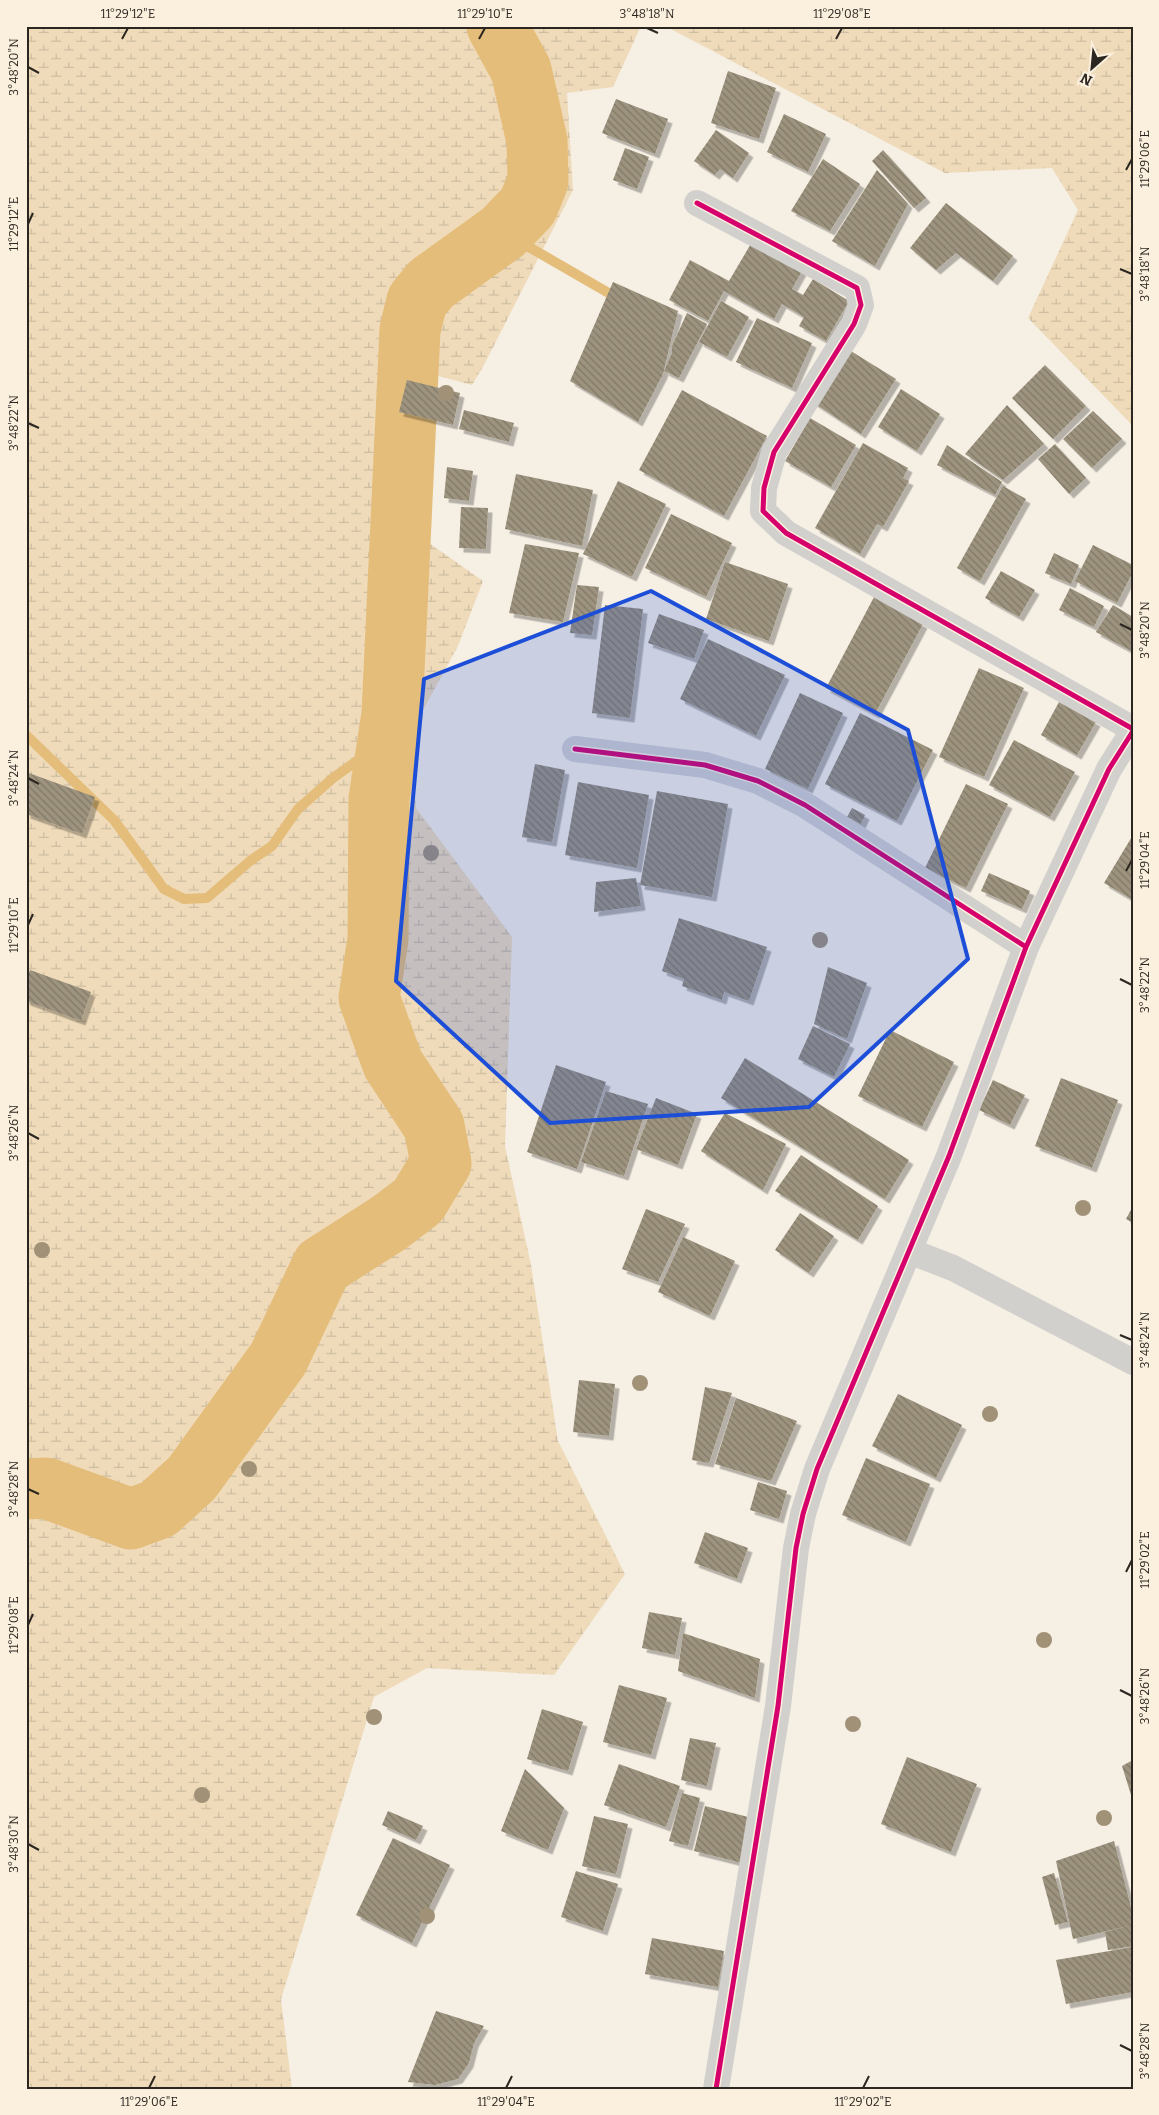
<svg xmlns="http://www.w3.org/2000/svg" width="1159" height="2115" font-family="Bitter,serif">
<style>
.wetland{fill:url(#wetland-marsh)}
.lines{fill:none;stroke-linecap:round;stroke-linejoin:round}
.stream{stroke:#e4bd7a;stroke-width:10}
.river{stroke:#e4bd7a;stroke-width:61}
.building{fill:url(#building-back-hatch);filter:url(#shadow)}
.street{stroke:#d2d0cd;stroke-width:26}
.cycleway-casing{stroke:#fbf0de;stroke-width:8}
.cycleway{stroke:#d6006c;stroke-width:5}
.tree{fill:#a09177}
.marked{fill:#1d4ed8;fill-opacity:0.2;stroke:#1d4ed8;stroke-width:4;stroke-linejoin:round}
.ticks{fill:none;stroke:#2b2620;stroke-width:2}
.neatline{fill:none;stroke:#2b2620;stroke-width:2}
.ticks-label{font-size:12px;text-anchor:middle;fill:#2b2620}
</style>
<defs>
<pattern id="wetland-marsh" width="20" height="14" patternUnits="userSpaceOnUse" patternTransform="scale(1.25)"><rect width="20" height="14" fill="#efdbba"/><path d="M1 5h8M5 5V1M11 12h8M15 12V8" fill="none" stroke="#cdbca0"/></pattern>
<pattern id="building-back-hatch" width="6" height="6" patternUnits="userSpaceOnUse" patternTransform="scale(1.25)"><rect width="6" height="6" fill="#9d937e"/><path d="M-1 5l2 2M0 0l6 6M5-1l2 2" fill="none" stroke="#807867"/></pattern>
<filter id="shadow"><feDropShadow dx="4.5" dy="4.5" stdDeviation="0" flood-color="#0004"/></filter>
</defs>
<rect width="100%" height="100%" fill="#f5efe4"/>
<path class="wetland" d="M 26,26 L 641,26 L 613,87 L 567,93 L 573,190 L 484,365 L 472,385 L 412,369 L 383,421 L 425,478 L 422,538 L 483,581 L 458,646 L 411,732 L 416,808 L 512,937 L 505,1146 L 531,1265 L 558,1441 L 625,1574 L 554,1675 L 427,1668 L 374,1697 L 281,1999 L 292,2089 L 26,2089 Z
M 665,26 L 1133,26 L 1133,426 L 1028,318 L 1078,210 L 1052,168 L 945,173 Z"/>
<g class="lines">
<path class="stream" d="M 503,232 L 619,299
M 26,735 L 114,820 L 164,889 L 184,899 L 207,898 L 250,861 L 272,846 L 298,809 L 333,778 L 368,753"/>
<path class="river" d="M 26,1489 L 46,1488 L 131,1519 L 158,1509 L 192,1478 L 278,1359 L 322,1266 L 389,1223 L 418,1201 L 441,1163 L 434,1126 L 393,1064 L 369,998 L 378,939 L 379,799 L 392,714 L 410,330 L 417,301 L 431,284 L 503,232 L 528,206 L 538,181 L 537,141 L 521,70 L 497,26"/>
</g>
<path class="building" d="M 728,71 L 776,88 L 759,139 L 711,123 Z
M 616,99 L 668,119 L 655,154 L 602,133 Z
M 784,114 L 826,134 L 808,172 L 767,152 Z
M 716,130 L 749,153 L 733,178 L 720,169 L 715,175 L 694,161 Z
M 625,148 L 649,157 L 637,189 L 613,180 Z
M 883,150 L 926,198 L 914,208 L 872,161 Z
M 823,159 L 860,184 L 830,231 L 791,211 Z
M 877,170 L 908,204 L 875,266 L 832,241 Z
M 946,203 L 1013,256 L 993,281 L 956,253 L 936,270 L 910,248 Z
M 752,242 L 802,271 L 792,289 L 803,295 L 813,279 L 849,301 L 826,341 L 799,326 L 804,317 L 782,304 L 774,319 L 724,291 L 708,321 L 669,300 L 690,260 L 729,281 Z
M 613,282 L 678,311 L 663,374 L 638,422 L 570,381 Z
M 721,301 L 749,317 L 727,357 L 699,342 Z
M 687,313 L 707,324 L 679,378 L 664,371 L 672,353 L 672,346 Z
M 757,318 L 812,343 L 792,388 L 736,362 Z
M 846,348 L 896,379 L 861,434 L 811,401 Z
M 1045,365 L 1086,406 L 1053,439 L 1012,398 Z
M 407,380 L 460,393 L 453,425 L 399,412 Z
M 901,389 L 940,414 L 917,451 L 878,427 Z
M 682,390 L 767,436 L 724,516 L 639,470 Z
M 1007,405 L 1044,444 L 1003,480 L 965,454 Z
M 464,410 L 514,423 L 509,442 L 459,429 Z
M 1093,411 L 1122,439 L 1092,468 L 1063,439 Z
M 810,418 L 856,445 L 831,487 L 785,461 Z
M 863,443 L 908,468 L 903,478 L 909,481 L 883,527 L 877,524 L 860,554 L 815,528 Z
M 1055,444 L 1086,478 L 1069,494 L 1038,459 Z
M 947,445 L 1002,482 L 995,495 L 937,465 Z
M 447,467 L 473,471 L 469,501 L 444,498 Z
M 516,474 L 593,490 L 582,546 L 505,529 Z
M 618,481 L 666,504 L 632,577 L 583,554 Z
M 1003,486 L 1026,499 L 980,581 L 957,568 Z
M 461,507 L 488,508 L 486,549 L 459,548 Z
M 671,514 L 732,543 L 706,597 L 645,568 Z
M 525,544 L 579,553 L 563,622 L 509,613 Z
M 1093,545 L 1133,565 L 1133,572 L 1117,603 L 1075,581 Z
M 1054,553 L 1079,565 L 1071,584 L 1045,573 Z
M 725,562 L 788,584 L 769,641 L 706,619 Z
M 1001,571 L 1035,590 L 1019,617 L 985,598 Z
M 577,585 L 599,587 L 592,635 L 570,633 Z
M 1070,588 L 1104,606 L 1094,627 L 1059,610 Z
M 874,597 L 923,624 L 875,714 L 826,688 Z
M 605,605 L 643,609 L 630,718 L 592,713 Z
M 1113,605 L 1133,617 L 1133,652 L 1096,632 Z
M 659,614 L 704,630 L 694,659 L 648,643 Z
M 708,639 L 785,675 L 756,736 L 680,699 Z
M 979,668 L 1024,688 L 984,777 L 939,757 Z
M 800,693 L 843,713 L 808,789 L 765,769 Z
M 1059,702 L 1096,722 L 1077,755 L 1041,735 Z
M 860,713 L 933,750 L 897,821 L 825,784 Z
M 1014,740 L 1075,772 L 1050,817 L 989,785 Z
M 535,764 L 565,770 L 552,842 L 522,837 Z
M 26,772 L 95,797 L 82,834 L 26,814 Z
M 578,782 L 649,795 L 637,868 L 565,855 Z
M 966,784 L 1008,804 L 966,888 L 925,868 Z
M 657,791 L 728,804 L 712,897 L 640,885 Z
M 852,808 L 865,815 L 861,824 L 847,817 Z
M 1133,835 L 1133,900 L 1104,883 Z
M 989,873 L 1030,891 L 1022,909 L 981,891 Z
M 636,878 L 641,906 L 594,912 L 596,882 Z
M 679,918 L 767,947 L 749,1001 L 724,992 L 722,1000 L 682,986 L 684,979 L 662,971 Z
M 828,967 L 867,983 L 847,1039 L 814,1024 Z
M 30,970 L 91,992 L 81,1021 L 26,1001 L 26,980 Z
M 813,1026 L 850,1044 L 834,1077 L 798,1059 Z
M 890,1030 L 954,1062 L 922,1127 L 858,1096 Z
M 745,1058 L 909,1160 L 885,1199 L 721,1098 Z
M 556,1065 L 606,1082 L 577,1169 L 527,1152 Z
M 1061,1078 L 1118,1100 L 1092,1168 L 1035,1146 Z
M 993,1080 L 1025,1095 L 1010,1125 L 979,1110 Z
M 606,1091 L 648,1104 L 624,1176 L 581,1162 Z
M 656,1098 L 697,1114 L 678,1165 L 636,1149 Z
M 725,1113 L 786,1144 L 763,1190 L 701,1151 Z
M 801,1155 L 878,1206 L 858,1240 L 775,1191 Z
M 1133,1206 L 1133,1223 L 1126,1219 Z
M 646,1209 L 685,1224 L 658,1282 L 622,1269 Z
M 800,1213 L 834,1236 L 809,1273 L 775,1250 Z
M 683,1237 L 735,1261 L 710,1316 L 658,1292 Z
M 579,1380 L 615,1384 L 609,1436 L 573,1432 Z
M 705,1387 L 732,1393 L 709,1463 L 692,1460 Z
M 898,1394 L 962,1425 L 936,1478 L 872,1446 Z
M 736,1398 L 797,1421 L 771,1481 L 715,1464 Z
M 866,1458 L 930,1484 L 906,1542 L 842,1515 Z
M 758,1482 L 787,1491 L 779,1519 L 750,1510 Z
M 705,1532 L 748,1548 L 737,1579 L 694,1563 Z
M 649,1612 L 682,1618 L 675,1655 L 642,1648 Z
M 683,1633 L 760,1659 L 755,1698 L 678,1671 Z
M 619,1685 L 667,1698 L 651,1755 L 603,1742 Z
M 542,1709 L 583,1722 L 568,1771 L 527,1759 Z
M 690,1738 L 716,1743 L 707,1786 L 681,1780 Z
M 907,1757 L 977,1784 L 951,1852 L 881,1824 Z
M 1133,1760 L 1133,1798 L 1132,1798 L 1122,1766 Z
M 619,1764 L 680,1786 L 666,1827 L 604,1805 Z
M 525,1769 L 564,1808 L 548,1850 L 501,1831 Z
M 682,1793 L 700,1798 L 688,1846 L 669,1841 Z
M 705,1806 L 752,1818 L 742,1863 L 694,1851 Z
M 388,1811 L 423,1826 L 416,1840 L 382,1825 Z
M 594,1816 L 628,1824 L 616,1874 L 582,1866 Z
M 393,1838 L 450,1865 L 412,1943 L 356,1915 Z
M 1114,1841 L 1133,1915 L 1133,1925 L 1073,1939 L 1056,1861 Z
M 576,1871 L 618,1884 L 603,1931 L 561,1917 Z
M 1054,1873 L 1068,1922 L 1055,1925 L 1042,1877 Z
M 1133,1925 L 1133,1946 L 1108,1950 L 1105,1932 Z
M 652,1938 L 724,1951 L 718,1987 L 645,1974 Z
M 1133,1947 L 1133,1992 L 1066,2004 L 1056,1960 Z
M 436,2011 L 484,2026 L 474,2043 L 469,2063 L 458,2079 L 435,2085 L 408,2082 Z"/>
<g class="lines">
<path class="street" d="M 697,203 L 857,288 L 861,305 L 854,324 L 774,452 L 764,488 L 763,511 L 786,533 L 1133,729
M 575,749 L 705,765 L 758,781 L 805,805 L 1026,947
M 909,1251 L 953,1268 L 1133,1362
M 716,2089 L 778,1706 L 796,1548 L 803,1514 L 817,1469 L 949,1156 L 1026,947 L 1109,769 L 1133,731"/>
<g class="cycleway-casing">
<path id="cycleway" d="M 697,203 L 857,288 L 861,305 L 854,324 L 774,452 L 764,488 L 763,511 L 786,533 L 1133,729
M 575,749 L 705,765 L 758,781 L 805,805 L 1026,947
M 716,2089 L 778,1706 L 796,1548 L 803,1514 L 817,1469 L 949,1156 L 1026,947 L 1109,769 L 1133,731"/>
</g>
<use href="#cycleway" class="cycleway"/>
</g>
<g class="tree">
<circle cx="446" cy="393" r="8"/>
<circle cx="431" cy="853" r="8"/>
<circle cx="820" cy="940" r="8"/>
<circle cx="1083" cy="1208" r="8"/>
<circle cx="42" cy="1250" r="8"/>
<circle cx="640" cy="1383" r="8"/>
<circle cx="990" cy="1414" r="8"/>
<circle cx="249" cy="1469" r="8"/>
<circle cx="1044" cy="1640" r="8"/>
<circle cx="374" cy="1717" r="8"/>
<circle cx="853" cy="1724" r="8"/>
<circle cx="202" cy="1795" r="8"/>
<circle cx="1104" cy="1818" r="8"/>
<circle cx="427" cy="1916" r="8"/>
</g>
<path class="marked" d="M 651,591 L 908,730 L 968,959 L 809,1107 L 550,1123 L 396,981 L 424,679 Z"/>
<path class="ticks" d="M 647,28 L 658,33M 122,39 L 128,28M 479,39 L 485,28M 836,39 L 842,28M 28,67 L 39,73M 1126,170 L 1132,159M 28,224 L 33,213M 1120,269 L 1132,274M 28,423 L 39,428M 1120,624 L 1132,630M 28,778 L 39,784M 1126,871 L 1132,860M 28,925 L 33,914M 1120,979 L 1132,985M 28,1133 L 39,1139M 1120,1335 L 1132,1340M 28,1489 L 39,1494M 1126,1572 L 1132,1560M 28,1625 L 33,1614M 1120,1690 L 1132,1696M 28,1844 L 39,1850M 1120,2045 L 1132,2051M 149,2088 L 155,2076M 506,2088 L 512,2076M 863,2088 L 869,2076"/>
<rect width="1159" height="2115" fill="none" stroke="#fbf0de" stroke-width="55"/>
<g transform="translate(1092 68) rotate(207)" stroke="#fbf0de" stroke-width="4" paint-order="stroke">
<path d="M0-4L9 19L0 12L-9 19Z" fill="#2b2620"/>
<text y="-8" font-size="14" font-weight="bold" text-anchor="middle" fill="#2b2620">N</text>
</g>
<rect x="28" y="28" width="1104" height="2060" class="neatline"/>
<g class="ticks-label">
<text x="128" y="18">11°29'12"E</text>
<text x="485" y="18">11°29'10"E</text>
<text x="647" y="18">3°48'18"N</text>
<text x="842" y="18">11°29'08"E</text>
<text transform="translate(14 67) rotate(-90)" y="4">3°48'20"N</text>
<text transform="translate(1145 159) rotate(-90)" y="4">11°29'06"E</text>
<text transform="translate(14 224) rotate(-90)" y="4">11°29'12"E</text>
<text transform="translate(1145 274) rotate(-90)" y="4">3°48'18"N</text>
<text transform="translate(14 423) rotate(-90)" y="4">3°48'22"N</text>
<text transform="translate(1145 630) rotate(-90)" y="4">3°48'20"N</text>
<text transform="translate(14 778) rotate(-90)" y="4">3°48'24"N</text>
<text transform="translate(1145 860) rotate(-90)" y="4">11°29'04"E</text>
<text transform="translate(14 925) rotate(-90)" y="4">11°29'10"E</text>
<text transform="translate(1145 985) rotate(-90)" y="4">3°48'22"N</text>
<text transform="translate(14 1133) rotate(-90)" y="4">3°48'26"N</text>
<text transform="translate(1145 1340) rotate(-90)" y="4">3°48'24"N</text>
<text transform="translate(14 1489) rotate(-90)" y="4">3°48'28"N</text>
<text transform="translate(1145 1560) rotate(-90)" y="4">11°29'02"E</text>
<text transform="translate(14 1625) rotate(-90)" y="4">11°29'08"E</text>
<text transform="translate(1145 1696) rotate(-90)" y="4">3°48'26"N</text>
<text transform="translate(14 1844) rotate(-90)" y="4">3°48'30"N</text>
<text transform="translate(1145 2051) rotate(-90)" y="4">3°48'28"N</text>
<text x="149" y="2106">11°29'06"E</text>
<text x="506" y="2106">11°29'04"E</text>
<text x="863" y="2106">11°29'02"E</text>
</g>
</svg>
